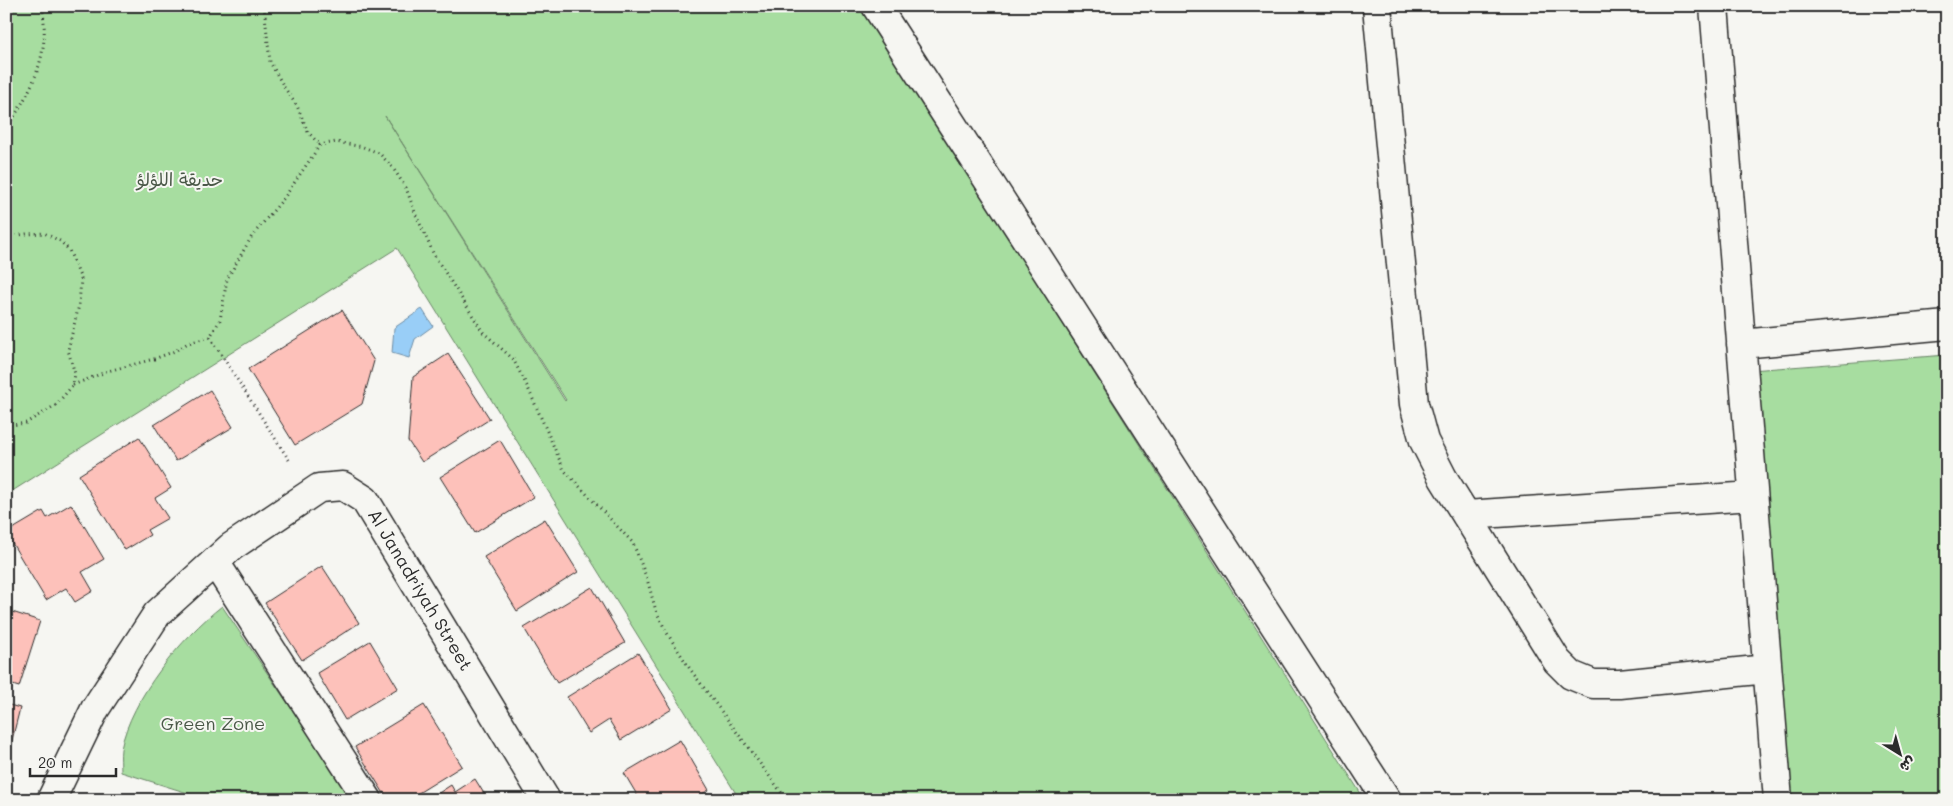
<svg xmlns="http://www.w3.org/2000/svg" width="1953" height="806" font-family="Mali,'Playpen Sans Arabic',sans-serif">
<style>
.green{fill:#a7dda0;stroke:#698466;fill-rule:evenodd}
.water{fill:#99cef7;stroke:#6d8da5}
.building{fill:#fdc1ba;stroke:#2b2b2b}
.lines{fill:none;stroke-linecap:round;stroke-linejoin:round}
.minor-casing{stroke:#2b2b2b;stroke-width:31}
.path{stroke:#2b2b2b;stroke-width:3;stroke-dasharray:1 4;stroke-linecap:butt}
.minor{stroke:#f6f6f2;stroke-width:28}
.labels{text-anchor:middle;stroke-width:4;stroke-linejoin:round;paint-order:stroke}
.park-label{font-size:18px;fill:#4a5848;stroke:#f6f6f2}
.street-label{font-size:18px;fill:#2b2b2b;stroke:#f6f6f2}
</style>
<rect width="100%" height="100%" fill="#f6f6f2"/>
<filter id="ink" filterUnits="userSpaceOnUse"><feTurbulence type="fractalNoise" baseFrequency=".02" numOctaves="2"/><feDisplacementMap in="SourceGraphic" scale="10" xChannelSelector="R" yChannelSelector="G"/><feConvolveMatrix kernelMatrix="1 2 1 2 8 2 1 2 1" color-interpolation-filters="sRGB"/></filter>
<g filter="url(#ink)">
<path class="green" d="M 6,6 L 861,6 L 1365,800 L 740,800 L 397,248 L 6,495 ZM 385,116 L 566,400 L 565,401 Z
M 1947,355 L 1947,800 L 1785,800 L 1751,370 Z
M 222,606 L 353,800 L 210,800 L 121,772 C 121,765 120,756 121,749 C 131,698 182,637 222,606 Z"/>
<path class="water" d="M 422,309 L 433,326 L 415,339 L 409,358 L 392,353 L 394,328 Z"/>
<path class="building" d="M 342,310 L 374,361 L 362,404 L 295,445 L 248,369 Z
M 448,354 L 490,419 L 422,462 L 408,441 L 413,377 Z
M 210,390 L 233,427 L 176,461 L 154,425 Z
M 139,437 L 171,488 L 155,498 L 168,518 L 147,530 L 150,535 L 125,550 L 79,475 Z
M 500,440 L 534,497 L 475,533 L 440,477 Z
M 71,504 L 104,559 L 82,572 L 93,591 L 75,602 L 66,588 L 46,600 L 6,533 L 43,511 L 47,518 Z
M 545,519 L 578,572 L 517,611 L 484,557 Z
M 322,566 L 359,623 L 302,660 L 265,603 Z
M 592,587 L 625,643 L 557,683 L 524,628 Z
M 6,610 L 40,621 L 19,687 L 6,683 Z
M 370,641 L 398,688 L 345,720 L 317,673 Z
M 638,653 L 672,709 L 621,740 L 609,720 L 589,733 L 567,697 Z
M 6,704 L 20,708 L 8,756 L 6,756 Z
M 424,705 L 462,766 L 407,800 L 388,800 L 355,747 Z
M 680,740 L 709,790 L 692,800 L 640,800 L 624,773 Z
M 475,779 L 488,800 L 428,800 L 451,785 L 455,792 Z"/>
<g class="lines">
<g class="minor-casing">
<path id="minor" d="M 876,6 L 1387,800
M 1377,6 L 1414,404 L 1424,441 L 1443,478 L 1557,661 L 1571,675 L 1593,684 L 1620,684 L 1767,669
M 1714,6 L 1778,800
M 1741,344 L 1947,325
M 1466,515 L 1753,496
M 215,562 L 368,800
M 51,800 L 95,709 L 157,614 L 231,547 L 319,488 L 343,486 L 365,500 L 546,800"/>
</g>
<path class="path" d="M 264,6 L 270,62 L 284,87 L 297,106 L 308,132 L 320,145
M 6,129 C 32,90 51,55 42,6
M 6,237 L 26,234 L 44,233 L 60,241 L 69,250 L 81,279 L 79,305 L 68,350 L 75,374 L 73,385 L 56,405 L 26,423 L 6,426
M 73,385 L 108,371 L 154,359 L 175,351 L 188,343 L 210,337
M 289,460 L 210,337 L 220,320 L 227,279 L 252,236 L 284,198 L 320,145 L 336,142 L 363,147 L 379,153 L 393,168 L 406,188 L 416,215 L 434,255 L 483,332 L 513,359 L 528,388 L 564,470 L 633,543 L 647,579 L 656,611 L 667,633 L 690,669 L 787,800"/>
<use href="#minor" class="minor"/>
</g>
</g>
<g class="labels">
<g class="park-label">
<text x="180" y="186">حديقة اللؤلؤ</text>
<text x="213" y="730">Green Zone</text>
</g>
<g class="street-label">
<text transform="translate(420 590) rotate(59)" y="6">Al Janadriyah Street</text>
</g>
</g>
<rect width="1953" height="806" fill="none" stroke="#f6f6f2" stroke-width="25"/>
<rect x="12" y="12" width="1928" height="781" fill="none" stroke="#2b2b2b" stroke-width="2" filter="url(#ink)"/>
<g transform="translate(1900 754) rotate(143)" stroke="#f6f6f2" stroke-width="4" paint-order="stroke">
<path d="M0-4L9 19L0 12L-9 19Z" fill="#2b2b2b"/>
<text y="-8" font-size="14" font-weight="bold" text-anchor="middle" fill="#2b2b2b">ش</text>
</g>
<path d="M30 768v8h86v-8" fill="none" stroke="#2b2b2b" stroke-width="2.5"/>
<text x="38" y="768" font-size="15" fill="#2b2b2b" stroke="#f6f6f2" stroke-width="4" paint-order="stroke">20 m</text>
</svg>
